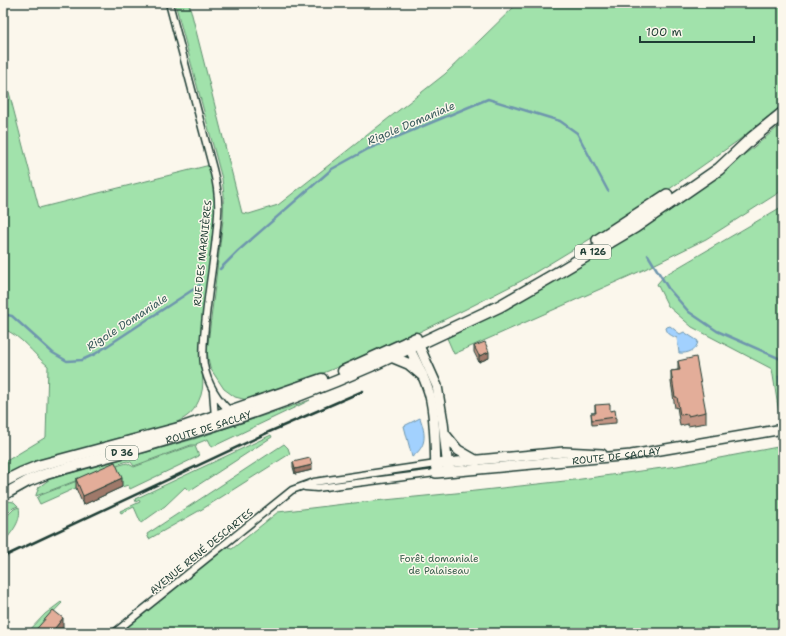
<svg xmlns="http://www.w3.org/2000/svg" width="786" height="636" font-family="'Shantell Sans',sans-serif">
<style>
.green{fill:#a1e2ab;stroke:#609070}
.water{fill:#a2d1fe;stroke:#6e96ad}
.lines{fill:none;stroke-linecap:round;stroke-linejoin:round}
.stream{stroke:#6e96ad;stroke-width:2.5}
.minor-casing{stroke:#1f3d34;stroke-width:9}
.secondary-casing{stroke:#1f3d34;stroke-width:12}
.primary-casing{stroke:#1f3d34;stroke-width:13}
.motorway-casing{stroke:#1f3d34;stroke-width:14}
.minor{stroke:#fbf7ec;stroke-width:6}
.secondary{stroke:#fbf7ec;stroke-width:9}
.primary{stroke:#fbf7ec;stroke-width:10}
.motorway{stroke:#fbf7ec;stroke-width:11}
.rail{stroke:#1f3d34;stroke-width:2.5}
.wall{fill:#c39584;stroke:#1f3d34}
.shaded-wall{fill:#9f796b;stroke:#1f3d34}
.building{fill:#e3ad99;stroke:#1f3d34}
.labels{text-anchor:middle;stroke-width:3;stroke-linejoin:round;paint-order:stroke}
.shield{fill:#fbf7ec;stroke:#61756b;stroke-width:1}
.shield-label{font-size:9px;font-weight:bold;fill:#1f3d34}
.street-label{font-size:10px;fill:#1f3d34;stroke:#fbf7ec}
.park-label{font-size:10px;fill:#395e4c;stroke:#fbf7ec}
.water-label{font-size:11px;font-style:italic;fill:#395b5c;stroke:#fbf7ec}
</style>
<rect width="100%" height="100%" fill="#fbf7ec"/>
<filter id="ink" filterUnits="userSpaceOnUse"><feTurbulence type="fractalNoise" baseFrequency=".025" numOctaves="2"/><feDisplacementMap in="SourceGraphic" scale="8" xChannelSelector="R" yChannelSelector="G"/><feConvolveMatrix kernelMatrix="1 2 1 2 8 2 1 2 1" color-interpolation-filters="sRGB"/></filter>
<g filter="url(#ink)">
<path class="green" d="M 175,3 L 189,3 L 242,213 L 249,214 L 278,205 L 445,74 L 518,3 L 783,3 L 783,105 L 739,140 L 651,202 L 521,281 L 466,309 L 405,339 L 309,379 L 247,400 L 235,397 L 224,389 L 210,368 L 207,352 L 223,220 L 224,195 L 222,179 Z
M 3,69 L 39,208 L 210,165 C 214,184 217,203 216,222 C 214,247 208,273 205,298 C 203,314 202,330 200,346 C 199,363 206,379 201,395 C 195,412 188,417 173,424 L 3,477 L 3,463 L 46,437 L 48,366 C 33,354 21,335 3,329 Z
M 783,123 L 783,190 L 706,239 L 643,270 L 454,354 L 447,338 L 510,307 L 623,239 L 749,151 Z
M 783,206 L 783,425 L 781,426 L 772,369 L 692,327 L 668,306 L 657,284 L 665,275 Z
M 310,400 L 298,406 L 212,447 L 208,439 L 196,444 L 197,445 L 191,445 L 134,466 L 131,462 L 127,461 L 36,496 L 36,495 L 39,487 L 50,479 L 194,439 Z
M 271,435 L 272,437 L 189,491 L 185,487 L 165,506 L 141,523 L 134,507 L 121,513 L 120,511 L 140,502 L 139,500 L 136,502 L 135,499 Z
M 284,444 L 288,448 L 290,454 L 288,455 L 204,508 L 149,539 L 147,534 Z
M 191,446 L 195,446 L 199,456 L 130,489 L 128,485 L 122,487 L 114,471 L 40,504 L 37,498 L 41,495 L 113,467 L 127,463 L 134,467 Z
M 783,446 L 783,633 L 119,633 L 224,547 L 232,549 L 278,512 L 344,504 L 466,492 L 574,480 L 677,466 Z
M 8,501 L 14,502 L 18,506 L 13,508 L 3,518 L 3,502 Z
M 19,507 C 22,521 12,532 3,543 L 3,520 L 14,509 Z
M 61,602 L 62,603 L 33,633 L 27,633 L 45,614 Z"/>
<path class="water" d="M 670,326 L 680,334 L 684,332 L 698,341 C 697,350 688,354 679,353 L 677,338 C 672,336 667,334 666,328 L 667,327 Z
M 778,376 L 783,377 L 783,406 Z
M 420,418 C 426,435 427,446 412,457 L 404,426 Z"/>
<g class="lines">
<path class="stream" d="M 648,255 L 668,288 L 689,312 L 717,331 L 783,360
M 220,269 L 238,251 L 332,169 L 368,149 L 488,99 L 560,121 L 577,133 L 608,191
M 3,314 L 12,316 L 53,353 L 67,361 L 82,360 L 95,354 L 200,285"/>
<g class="minor-casing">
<path id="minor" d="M 169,3 L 213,169 C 217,184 219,198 218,214 C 216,251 208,288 205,326 C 204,339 202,352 204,365 C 207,383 218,401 231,412
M 213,391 L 215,418
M 305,487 L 317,488 L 436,473
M 114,633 L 292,490 L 314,482 L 436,464"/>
</g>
<g class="secondary-casing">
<g id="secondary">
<path d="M 416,339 L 437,386 L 443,422 L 448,469"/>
<path id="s1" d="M 406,342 C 415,359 425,377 430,396 C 436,421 435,448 436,473 L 631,455 L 783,429"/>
<path d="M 445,434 L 458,450 L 477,461"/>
<path d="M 436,464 L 564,452 L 602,454"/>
</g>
</g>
<g class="primary-casing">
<g id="primary">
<path d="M 392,357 L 409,364 L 422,375"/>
<path d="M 343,371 L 416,338"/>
<path d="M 3,482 L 21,473 L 41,465 L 186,426 L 322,379"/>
<path id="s2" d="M 3,495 L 28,481 L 46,474 C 85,462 124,453 163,441 C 250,416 337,384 419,344"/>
</g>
</g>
<g class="motorway-casing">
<path id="motorway" d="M 598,240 L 667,195
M 419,344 L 500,306 L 559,272 L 635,227 L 719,169 L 752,138 L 783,113"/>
</g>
<use href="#minor" class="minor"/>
<use href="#secondary" class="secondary"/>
<use href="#primary" class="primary"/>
<use href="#motorway" class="motorway"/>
<path class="rail" d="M 3,557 L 269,432 L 363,391"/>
</g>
<path class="wall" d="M 474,346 L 489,358 L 479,362 L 474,352 Z
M 678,361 L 706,412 L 706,423 L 688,426 L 688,424 L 680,426 L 677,407 L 675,408 L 671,382 L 671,371 L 678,370 Z
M 595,405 L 610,411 L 616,417 L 616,423 L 592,425 L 591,413 L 595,413 Z
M 293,462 L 312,470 L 295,474 L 293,467 Z
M 76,479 L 122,487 L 83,505 L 76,488 Z"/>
<path class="shaded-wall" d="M 489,352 L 489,358 L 479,362 L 479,356 Z
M 312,465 L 312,470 L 295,474 L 295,469 Z
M 122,478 L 122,487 L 83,505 L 83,496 Z
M 63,618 L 63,627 L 58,633 L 51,633 Z"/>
<path class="building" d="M 485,342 L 489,352 L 479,356 L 474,346 Z
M 696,357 L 706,412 L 688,416 L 688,414 L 680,415 L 677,397 L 675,397 L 671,371 L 680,370 L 678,361 Z
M 610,404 L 610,411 L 615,410 L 616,417 L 592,420 L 591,413 L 596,413 L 595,405 Z
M 310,458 L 312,465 L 295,469 L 293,462 Z
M 115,462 L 122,478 L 83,496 L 76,479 Z
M 53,610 L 63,618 L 51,633 L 33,633 Z"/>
</g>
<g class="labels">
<g class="shield">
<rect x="575" y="245" width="36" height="14" rx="3"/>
<rect x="106" y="446" width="32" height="14" rx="3"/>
</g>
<g class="shield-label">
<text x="593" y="255">A 126</text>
<text x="122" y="456">D 36</text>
</g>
<g class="street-label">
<text transform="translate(202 253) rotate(-84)" y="4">RUE DES MARNIÈRES</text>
<text dy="4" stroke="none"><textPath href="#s2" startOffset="217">ROUTE DE SACLAY</textPath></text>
<text dy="4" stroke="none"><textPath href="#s1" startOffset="318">ROUTE DE SACLAY</textPath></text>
<text transform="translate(201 551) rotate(-39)" y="4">AVENUE RENÉ DESCARTES</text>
</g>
<g class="park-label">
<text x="439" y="562">Forêt domaniale<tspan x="439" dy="12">de Palaiseau</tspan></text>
</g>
<g class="water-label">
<text transform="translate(411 123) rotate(-23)" y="4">Rigole Domaniale</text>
<text transform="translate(127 322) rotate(-33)" y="4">Rigole Domaniale</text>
</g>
</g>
<rect width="786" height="636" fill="none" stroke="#fbf7ec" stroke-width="16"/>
<rect x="8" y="8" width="770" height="620" fill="none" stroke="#1f3d34" stroke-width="1.5" filter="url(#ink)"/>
<path d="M640 36v6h114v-6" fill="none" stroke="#1f3d34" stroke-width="2"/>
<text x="646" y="36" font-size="12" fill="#1f3d34" stroke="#fbf7ec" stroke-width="3" paint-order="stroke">100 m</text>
</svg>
